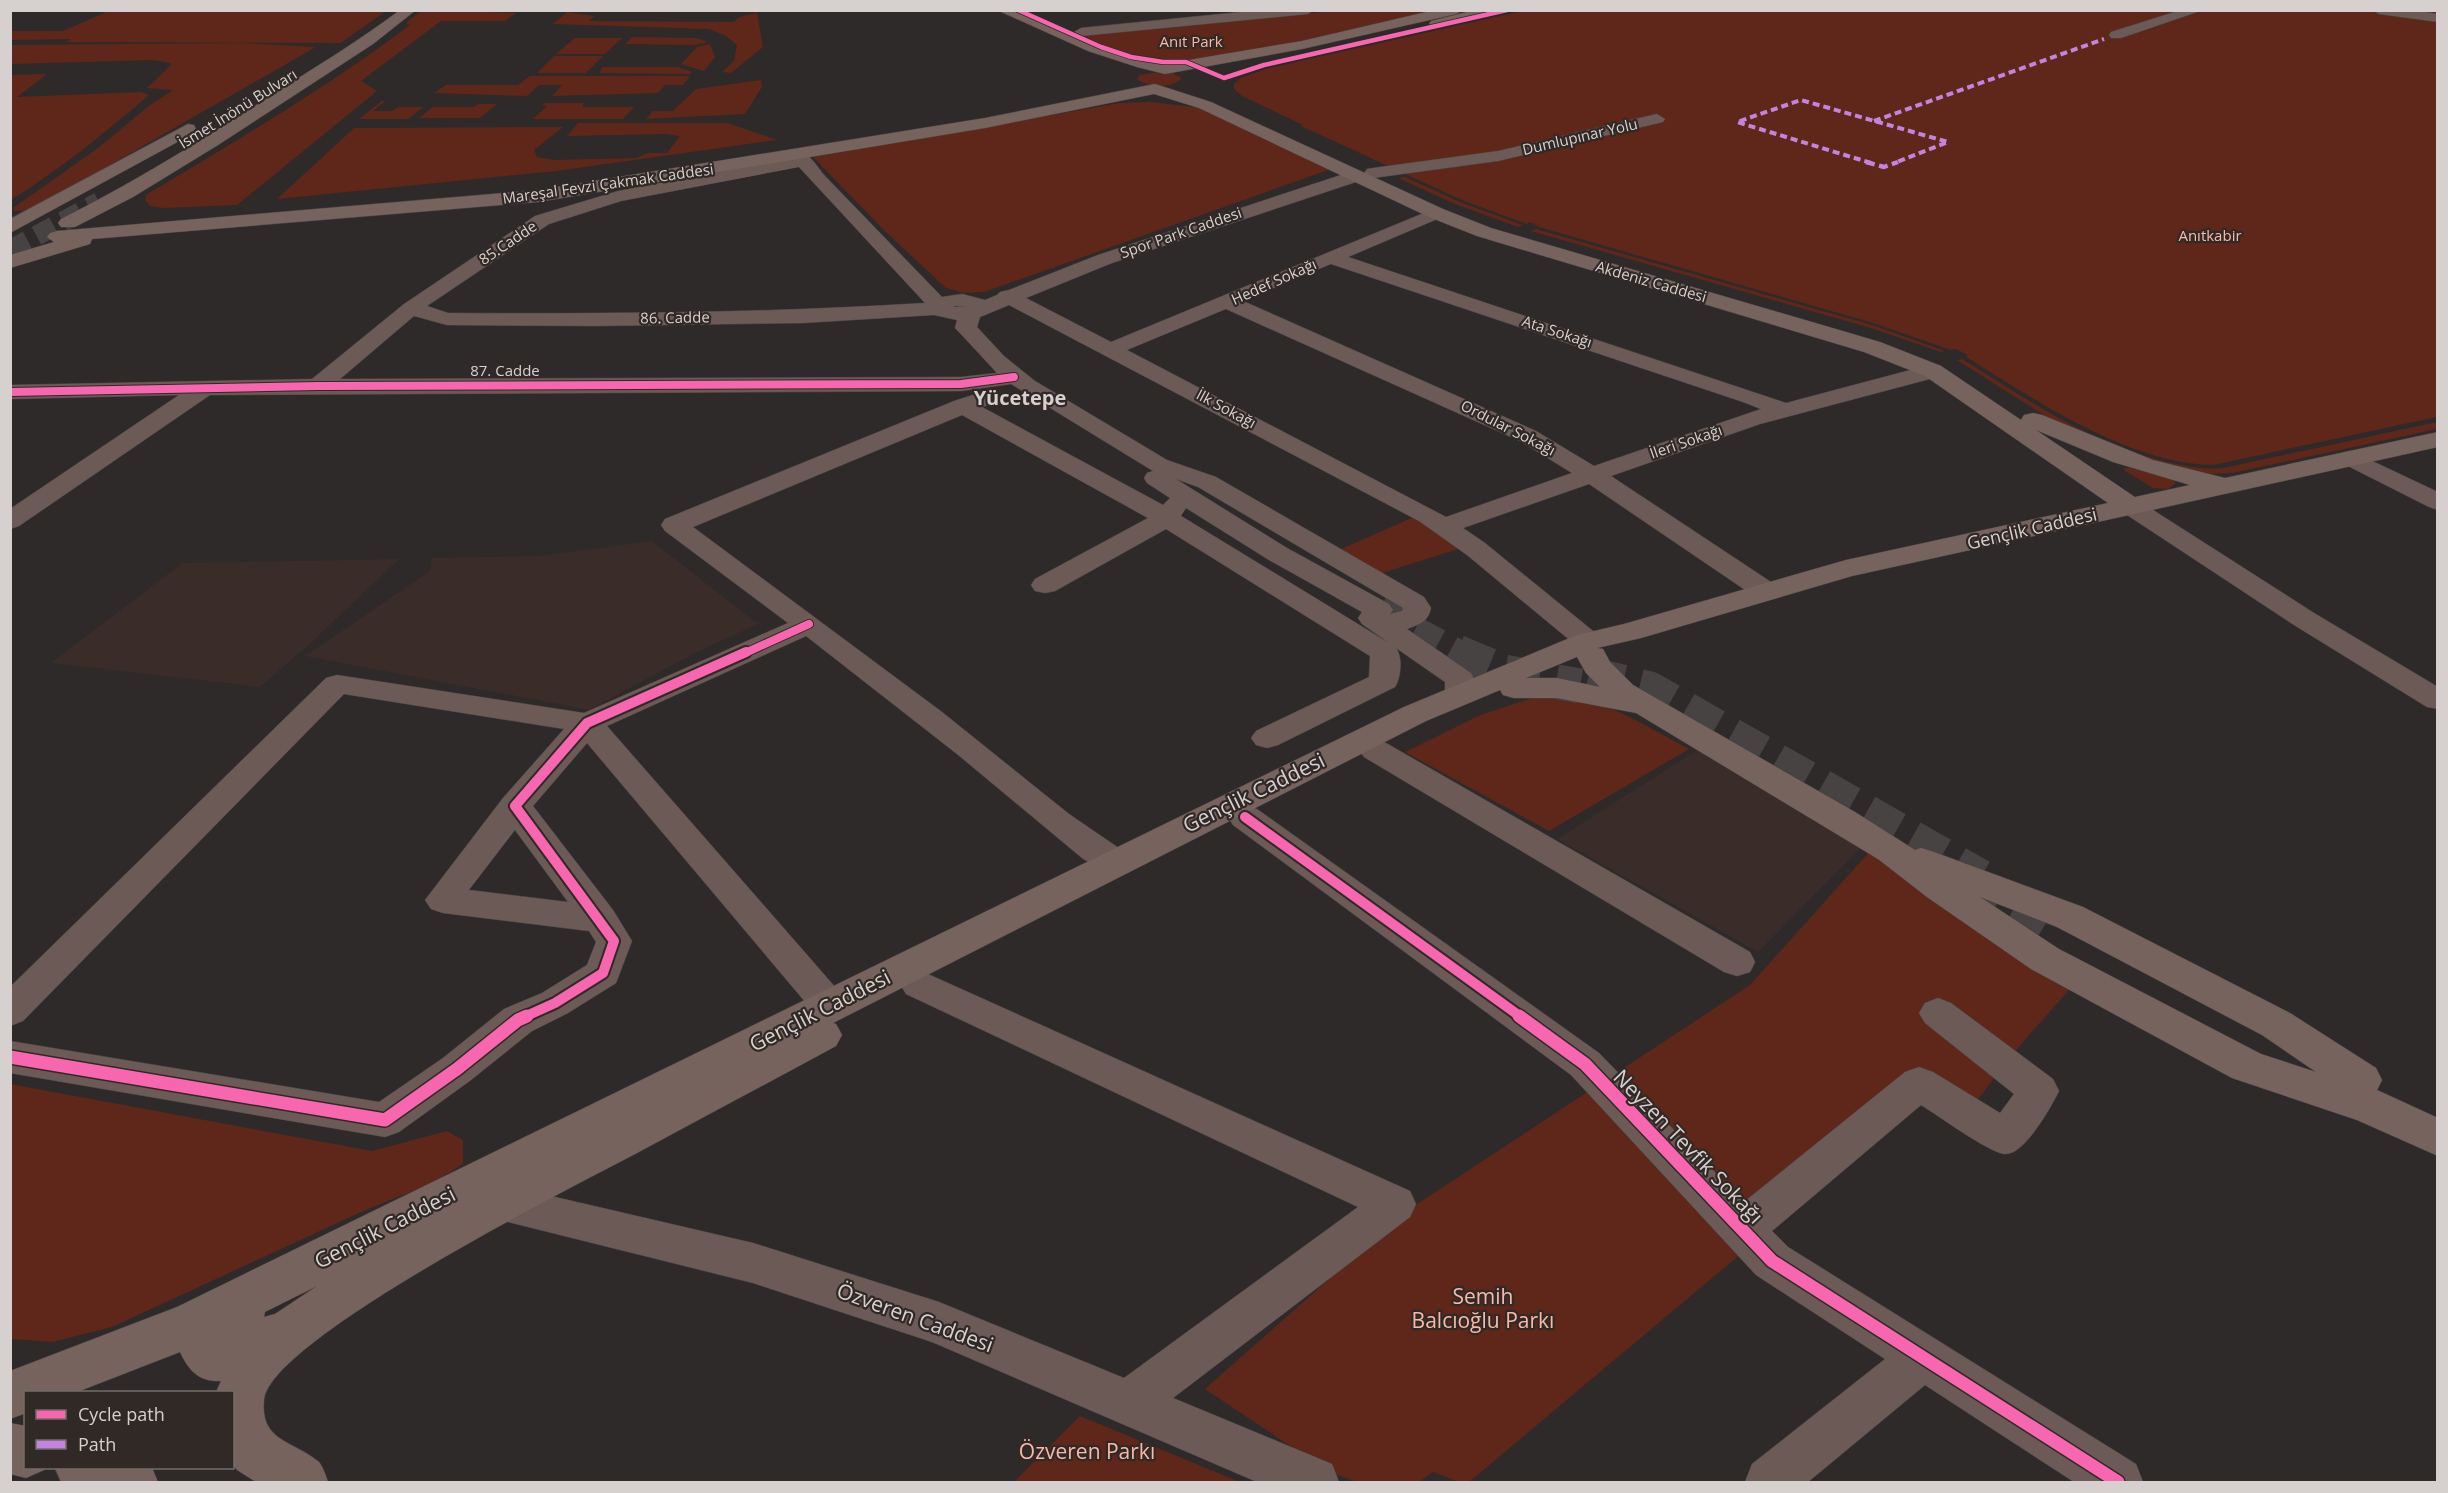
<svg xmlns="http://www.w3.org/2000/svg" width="2448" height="1493" font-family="'Open Sans',sans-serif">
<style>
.built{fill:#392c29}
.green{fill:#5e271a}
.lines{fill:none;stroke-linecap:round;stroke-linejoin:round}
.major-tunnel-far2{stroke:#474342;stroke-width:20;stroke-dasharray:20 10;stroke-linecap:butt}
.major-tunnel-far1{stroke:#474342;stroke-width:27;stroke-dasharray:27 14;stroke-linecap:butt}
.major-tunnel{stroke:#474342;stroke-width:35;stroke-dasharray:35 17;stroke-linecap:butt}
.minor-casing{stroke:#484644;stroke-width:1}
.major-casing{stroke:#484644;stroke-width:1}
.minor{fill:#6b5a56;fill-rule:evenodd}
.major{fill:#77635e;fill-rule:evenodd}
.quiet-far1{stroke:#c483df;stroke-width:4;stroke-dasharray:7 4;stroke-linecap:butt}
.quiet{stroke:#c483df;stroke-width:4.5;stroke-dasharray:9 4.5;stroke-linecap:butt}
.cycleway-far3-casing{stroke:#312926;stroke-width:6}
.cycleway-far2-casing{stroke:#312926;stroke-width:10}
.cycleway-far1-casing{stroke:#312926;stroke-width:14}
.cycleway-casing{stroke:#312926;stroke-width:16}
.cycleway-far3{stroke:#f766af;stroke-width:4.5}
.cycleway-far2{stroke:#f766af;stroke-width:8}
.cycleway-far1{stroke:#f766af;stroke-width:10}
.cycleway{stroke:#f766af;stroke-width:13}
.labels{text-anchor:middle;stroke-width:4.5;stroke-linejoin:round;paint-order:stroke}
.far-park-label{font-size:15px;fill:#f9b9a8;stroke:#312926}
.far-street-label{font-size:15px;fill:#d6d1cf;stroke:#312926}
.street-label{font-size:18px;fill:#d6d1cf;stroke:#312926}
.far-district-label{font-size:20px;font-weight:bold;fill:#d6d1cf;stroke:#312926}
.near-street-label{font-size:21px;fill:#d6d1cf;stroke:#312926}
.near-park-label{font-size:21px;fill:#f9b9a8;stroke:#312926}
</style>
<rect width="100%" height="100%" fill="#2e2a29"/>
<path class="built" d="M 652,541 L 758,624 L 693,654 L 589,710 L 305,656 L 430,571 L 432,558 L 539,556 Z
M 399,559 L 311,643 L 260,687 L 51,663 L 182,563 Z
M 1699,749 L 1863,846 L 1758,952 L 1557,839 Z"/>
<path class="green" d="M 125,10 L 386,10 L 386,11 L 341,43 L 66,42 L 71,39 L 11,40 L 11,31 L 63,31 L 106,12 Z
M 422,10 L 516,13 L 505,21 L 441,21 L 361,81 L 377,91 L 237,205 L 163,208 L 150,206 L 145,200 L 146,195 C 236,141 326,88 410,25 L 406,23 Z
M 1331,11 L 1437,11 L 1240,54 L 1191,61 L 1148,58 L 1103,47 L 1074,36 Z
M 1522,11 L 2437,11 L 2437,417 L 2213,465 C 2128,464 2036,400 1966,357 L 1968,355 L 1956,349 L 1951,350 L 1873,323 L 1539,227 L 1530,222 L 1527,224 L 1464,201 L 1301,126 L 1303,125 L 1242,96 L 1234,89 L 1234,84 L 1241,78 L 1266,69 Z
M 567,12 L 594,16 L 589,21 L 734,22 L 739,17 L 757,13 L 763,47 L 731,73 L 722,72 L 734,61 L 737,45 L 726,36 L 709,29 L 553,24 Z
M 632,37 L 696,38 L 708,42 L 695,45 L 625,44 Z
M 575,38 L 622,38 L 605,54 L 556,54 Z
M 240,43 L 316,47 L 31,210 L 14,211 L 13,208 L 98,148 L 150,105 L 173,90 L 147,88 L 171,65 L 170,63 L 153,60 L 11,64 L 10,45 Z
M 710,44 L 715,57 L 704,71 L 681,64 L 697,47 Z
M 554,56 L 603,56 L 586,73 L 537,73 Z
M 603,67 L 678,67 L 692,72 L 690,74 L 599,73 Z
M 1158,72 L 1172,73 L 1182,78 C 1172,89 1148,88 1137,79 L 1140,75 Z
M 47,74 L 17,97 L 141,92 L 149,95 C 105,133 60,169 11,200 L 11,75 Z
M 530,76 L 690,76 L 683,85 L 665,85 L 658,93 L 552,96 L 562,85 L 539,85 L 527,96 L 434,93 L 446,85 L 518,85 Z
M 761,80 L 762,87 L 745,114 L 646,119 L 653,111 L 673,111 L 696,89 Z
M 382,101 L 385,101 L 373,111 L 392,111 L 398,107 L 424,107 L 408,119 L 359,119 Z
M 1150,102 L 1202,108 L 1331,169 L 984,292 L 964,293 L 946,288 L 885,231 L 813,157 L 1120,103 Z
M 544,103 L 584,103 L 582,107 L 634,107 L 623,119 L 533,119 L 547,106 L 542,105 Z
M 478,104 L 497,104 L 480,118 L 419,118 L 433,107 L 474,107 Z
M 578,123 L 728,123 L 777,140 L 556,171 L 277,199 L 354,128 L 563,127 L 534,150 L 537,157 L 554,160 L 636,158 L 648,153 L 667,153 L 680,136 L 665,134 L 567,136 Z
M 1405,177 L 1460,202 L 1523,225 L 1518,227 L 1455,204 L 1398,178 Z
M 1536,229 L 1872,325 L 1945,351 L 1941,352 L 1871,328 L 1531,231 Z
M 1962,359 C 2028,400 2091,444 2168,462 C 2186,466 2204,470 2223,468 L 2437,422 L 2437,429 L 2232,473 L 2201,474 L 2158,465 L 2055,422 L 1957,360 Z
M 2124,468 L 2131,468 L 2172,479 L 2176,483 L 2168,489 L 2153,488 L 2125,471 Z
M 1423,513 L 1471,545 L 1372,576 L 1332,553 Z
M 1532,698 C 1552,698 1573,696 1592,702 C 1626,712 1658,733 1689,749 L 1549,831 L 1405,752 L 1478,716 Z
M 1872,849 L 2075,983 L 2009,1058 L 1962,1121 L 1929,1096 L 1469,1482 L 1459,1482 L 1433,1472 L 1419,1482 L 1357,1482 L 1329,1472 L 1205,1389 L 1405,1212 L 1750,985 Z
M 10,1084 L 372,1151 L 447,1131 L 463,1140 L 463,1164 L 432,1183 L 361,1212 L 112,1327 L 52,1342 L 11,1339 Z
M 1080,1416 L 1240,1482 L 1014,1482 Z"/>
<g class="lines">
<path class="major-tunnel-far2" d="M 10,250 L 99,202"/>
<path class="major-tunnel-far1" d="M 1379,610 L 1460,654"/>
<path class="major-tunnel" d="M 1457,652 L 1504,672 L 1580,686
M 1589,674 L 1650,689 L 1981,877
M 1965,889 L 2041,935"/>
<g class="minor-casing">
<path id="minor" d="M 1261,10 L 1314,10 L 1308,14 L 1081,36 L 1074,32 L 1081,28 Z
M 2181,10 L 2203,10 L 2121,38 L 2111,38 L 2109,35 L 2111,32 Z
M 2373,10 L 2412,10 L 2438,14 L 2438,22 L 2379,14 Z
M 1657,114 L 1665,119 L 1663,122 L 1498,161 L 1373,178 L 1367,177 L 1364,173 L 1367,169 L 1373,168 L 1498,151 Z
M 797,149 C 809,152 817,167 825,176 L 942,297 L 962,294 L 985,300 L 997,295 L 1000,292 L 1009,290 L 1098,255 L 1350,172 L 1362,172 L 1365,176 L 1362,180 L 1112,263 L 1026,298 L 1111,342 L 1436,208 L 1442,209 L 1445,213 L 1442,217 L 1348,257 L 1786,403 L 1933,364 L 1941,366 L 1944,371 L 1941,376 L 1760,424 L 1611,476 L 1777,586 L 1781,592 L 1777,598 L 1767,600 L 1757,598 L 1589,484 L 1463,528 L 1485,543 L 1598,635 L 1602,641 L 1598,647 L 1588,650 L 1578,647 L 1467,555 L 1419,521 L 1009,305 L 980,317 L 977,327 L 1004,356 L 1035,381 L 1167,460 L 1216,477 L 1424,597 L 1431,608 C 1428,622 1420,624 1407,629 L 1471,673 C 1477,682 1477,691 1471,701 L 1460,703 L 1449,701 L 1445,694 L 1445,682 L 1396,648 C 1403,657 1401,678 1395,687 L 1278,745 L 1267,748 L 1256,745 L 1251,738 L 1256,731 L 1369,677 L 1370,656 L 1166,529 L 1055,591 L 1045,593 L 1035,591 L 1031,585 L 1035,579 L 1148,518 L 962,415 L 693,527 L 942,712 L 1069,814 L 1126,853 L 1131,862 L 1126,871 C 1108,876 1098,868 1082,858 L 957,754 L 806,636 L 607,726 L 843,996 L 849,1006 L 843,1016 L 830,1021 L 817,1016 L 587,743 L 533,806 L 613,910 L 632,941 L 616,983 L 568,1013 L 532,1031 L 471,1080 L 399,1132 L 385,1137 L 10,1073 L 10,1041 L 379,1102 L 443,1058 L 504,1009 L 542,993 L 587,965 L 596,942 L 589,931 L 443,913 L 431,909 L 425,900 L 503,798 L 564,729 L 344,694 L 23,1021 L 10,1026 L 10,987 L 326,678 L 337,675 L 584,713 L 788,623 L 665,531 L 661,525 L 665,519 L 954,401 L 982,392 L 990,394 L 993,399 L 990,404 L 982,407 L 1163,505 L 1170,498 L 1147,483 L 1144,478 L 1147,473 L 1153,471 L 1011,384 L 961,391 L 210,395 L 19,526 L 10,529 L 10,509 L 179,395 L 10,399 L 10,385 L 312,379 L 404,304 L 535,216 L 618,191 L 792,158 L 789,154 ZM 799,167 L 925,303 C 766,313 607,314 448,313 L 427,306 L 549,224 L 621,201 ZM 1331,264 L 1743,402 L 1761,409 L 1594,466 L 1536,431 L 1243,301 ZM 955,306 L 967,307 L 953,307 ZM 1226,309 L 1520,441 L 1572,473 L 1446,517 L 1127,350 ZM 934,315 L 957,320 L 955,328 L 959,332 L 997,373 L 961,377 L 340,379 L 414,316 L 447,325 L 596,326 L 803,323 ZM 1176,479 L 1198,487 L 1403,608 L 1402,611 L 1390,614 L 1393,610 L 1389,604 L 1287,548 ZM 1186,508 L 1269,560 L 1362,612 L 1358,618 L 1362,624 L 1389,643 L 1181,516 ZM 515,830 L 568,902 L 469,890 Z
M 2351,451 L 2438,492 L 2438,510 L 2429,507 L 2342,463 L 2339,458 L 2342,453 Z
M 2130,498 L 2139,501 L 2314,613 L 2438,687 L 2438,709 L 2427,707 L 2294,625 L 2121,511 L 2117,506 L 2121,501 Z
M 1375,740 L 1386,743 L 1750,952 L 1755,962 L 1750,972 L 1737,976 L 1724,972 L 1364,757 L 1359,750 L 1364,743 Z
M 1245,806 L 1257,809 L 1599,1053 L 1744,1202 L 1905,1072 L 1919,1067 L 1933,1072 L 2000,1113 L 2014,1094 L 1925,1023 L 1919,1013 L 1925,1003 L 1938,998 L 1951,1003 L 2053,1079 L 2059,1091 C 2051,1107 2025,1154 2006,1154 C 1992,1155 1936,1114 1921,1105 L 1772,1231 L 1788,1247 L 2136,1464 L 2143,1482 L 2074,1482 L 1925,1385 L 1808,1482 L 1745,1482 L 1752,1464 L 1885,1359 L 1756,1275 L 1571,1075 L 1233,825 L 1228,817 L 1233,809 Z
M 919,970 L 1410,1191 L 1416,1204 L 1410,1217 L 1173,1398 L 1332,1464 L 1339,1482 L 1257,1482 L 932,1342 L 753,1283 L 484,1216 L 478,1203 L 484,1190 L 499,1184 L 753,1243 L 939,1302 L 1124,1378 L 1358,1207 L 906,994 L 900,984 L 906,974 Z"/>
</g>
<g class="major-casing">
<path id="major" d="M 400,10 L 416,10 L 373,44 L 218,145 L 133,197 L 75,227 L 61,227 L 58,223 L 61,219 C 141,179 215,132 289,84 C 327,60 364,37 400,10 Z
M 997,10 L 1017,10 L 1098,45 L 1165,64 L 1302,41 L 1435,10 L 1463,10 L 1456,14 L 1302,49 L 1165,74 L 1137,67 L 1088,51 Z
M 1475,10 L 1502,10 L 1500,13 L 1436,28 L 1429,24 L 1431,21 Z
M 1155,84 L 1211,102 L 1443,209 L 1491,228 L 1880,342 L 1941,366 L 2021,420 L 2024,415 L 2033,413 L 2042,415 L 2153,460 L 2225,478 L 2438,432 L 2438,447 L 1852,576 L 1641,638 L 1597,648 L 1603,649 L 1610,662 L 1633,685 L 1855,812 L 1915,850 L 1921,848 L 1934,852 L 2083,907 L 2290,1013 L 2376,1068 L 2382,1080 L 2377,1090 L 2438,1118 L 2438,1156 L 2357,1120 L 2232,1078 L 2031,969 L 1927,897 L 1878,859 L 1636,713 L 1557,698 L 1514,698 L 1503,695 L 1500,690 L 1426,721 L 833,1023 L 836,1024 L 842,1035 L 836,1046 C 770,1082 703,1117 637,1153 C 576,1185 269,1340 264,1400 C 260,1442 293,1440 319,1462 C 323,1467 326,1476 328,1482 L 256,1482 L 237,1470 L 232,1464 L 232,1392 L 216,1392 L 221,1381 C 199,1382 189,1371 180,1352 L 77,1392 L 26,1392 L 26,1413 L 10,1419 L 10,1371 L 177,1307 L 1404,707 L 1577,635 L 1624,624 L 1846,560 L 2108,503 L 1925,376 L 1864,352 L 1477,236 L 1429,217 L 1199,108 L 1154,94 L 985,128 L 538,202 L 92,239 L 90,244 L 10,268 L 10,255 L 54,242 L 47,237 L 50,233 L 57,231 L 538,190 L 985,118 ZM 2036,430 L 2113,462 L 2190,485 L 2135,497 ZM 1577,657 L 1586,673 L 1600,687 L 1557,678 L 1526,678 ZM 1980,897 L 2057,927 L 2262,1035 L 2316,1072 L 2261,1054 L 2059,949 ZM 317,1286 L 275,1314 L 264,1317 L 265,1312 Z
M 188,124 L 194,125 L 196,129 L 194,133 L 10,233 L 10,219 Z
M 10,1423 L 26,1426 L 26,1468 L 45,1468 L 44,1470 L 26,1478 L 10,1474 Z
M 55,1468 L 152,1468 L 158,1482 L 61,1482 Z"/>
</g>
<use href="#minor" class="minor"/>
<use href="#major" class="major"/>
<path class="quiet-far1" d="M 1874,121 L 2104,39
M 1871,163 L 1737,122 L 1801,100 L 1948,142 L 1894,163"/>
<path class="quiet" d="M 1866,162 L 1884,167 L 1898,162"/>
<g class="cycleway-far3-casing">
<path id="cycleway-far3" d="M 1018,10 L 1101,47 L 1131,57 L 1163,62 L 1186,62 L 1224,78 L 1264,65 L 1507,10"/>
</g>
<g class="cycleway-far2-casing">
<path id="cycleway-far2" d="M 10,392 L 318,386 L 961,384 L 1014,377
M 743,654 L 809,624"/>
</g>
<g class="cycleway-far1-casing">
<path id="cycleway-far1" d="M 1245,817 L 1521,1017
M 524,1017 L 555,1003 L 603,973 L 614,941 L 515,806 L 587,723 L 746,652"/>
</g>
<g class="cycleway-casing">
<path id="cycleway" d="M 1519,1016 L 1585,1064 L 1772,1261 L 2118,1482
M 10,1057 L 385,1120 L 457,1069 L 518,1020 L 527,1016"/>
</g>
<use href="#cycleway-far3" class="cycleway-far3"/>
<use href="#cycleway-far2" class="cycleway-far2"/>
<use href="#cycleway-far1" class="cycleway-far1"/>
<use href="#cycleway" class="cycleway"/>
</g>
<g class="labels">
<g class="far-park-label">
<text x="1191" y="47">Anıt Park</text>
<text x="2210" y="241">Anıtkabir</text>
</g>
<g class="far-street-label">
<text transform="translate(238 109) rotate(-32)" y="5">İsmet İnönü Bulvarı</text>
<text transform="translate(1580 137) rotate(-13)" y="5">Dumlupınar Yolu</text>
<text transform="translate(608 184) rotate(-8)" y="5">Mareşal Fevzi Çakmak Caddesi</text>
<text transform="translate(1181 233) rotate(-19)" y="5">Spor Park Caddesi</text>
<text transform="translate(508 243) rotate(-34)" y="5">85.Cadde</text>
<text transform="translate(1274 282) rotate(-24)" y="5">Hedef Sokağı</text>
<text transform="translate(1651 282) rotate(16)" y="5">Akdeniz Caddesi</text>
<text transform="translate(675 318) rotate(-1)" y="5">86. Cadde</text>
<text transform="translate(1557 332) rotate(18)" y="5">Ata Sokağı</text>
<text x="505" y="376">87. Cadde</text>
<text transform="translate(1226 409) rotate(28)" y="5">İlk Sokağı</text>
<text transform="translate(1508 428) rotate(27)" y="5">Ordular Sokağı</text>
<text transform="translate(1686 442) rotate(-19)" y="5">İleri Sokağı</text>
</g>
<g class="street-label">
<text transform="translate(2032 529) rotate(-13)" y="6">Gençlik Caddesi</text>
</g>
<g class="far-district-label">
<text x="1020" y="405">Yücetepe</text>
</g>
<g class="near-street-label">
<text transform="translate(1254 793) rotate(-26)" y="7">Gençlik Caddesi</text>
<text transform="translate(820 1011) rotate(-27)" y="7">Gençlik Caddesi</text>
<text transform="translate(1688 1147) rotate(46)" y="7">Neyzen Tevfik Sokağı</text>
<text transform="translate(385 1228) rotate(-27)" y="7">Gençlik Caddesi</text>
<text transform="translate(915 1318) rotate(20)" y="7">Özveren Caddesi</text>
</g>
<g class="near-park-label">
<text x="1483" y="1304">Semih<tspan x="1483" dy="24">Balcıoğlu Parkı</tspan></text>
<text x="1087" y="1459">Özveren Parkı</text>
</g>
</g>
<rect width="2448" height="1493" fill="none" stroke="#d6d1cf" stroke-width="24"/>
<rect x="24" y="1391" width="210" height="78" fill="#312926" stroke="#736c6a" stroke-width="1.5"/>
<rect x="36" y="1410" width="30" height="9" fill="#f766af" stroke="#736c6a" stroke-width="1.5"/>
<text x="78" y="1421" font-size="18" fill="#d6d1cf">Cycle path</text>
<rect x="36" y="1440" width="30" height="9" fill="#c483df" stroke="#736c6a" stroke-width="1.5"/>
<text x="78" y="1451" font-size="18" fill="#d6d1cf">Path</text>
</svg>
